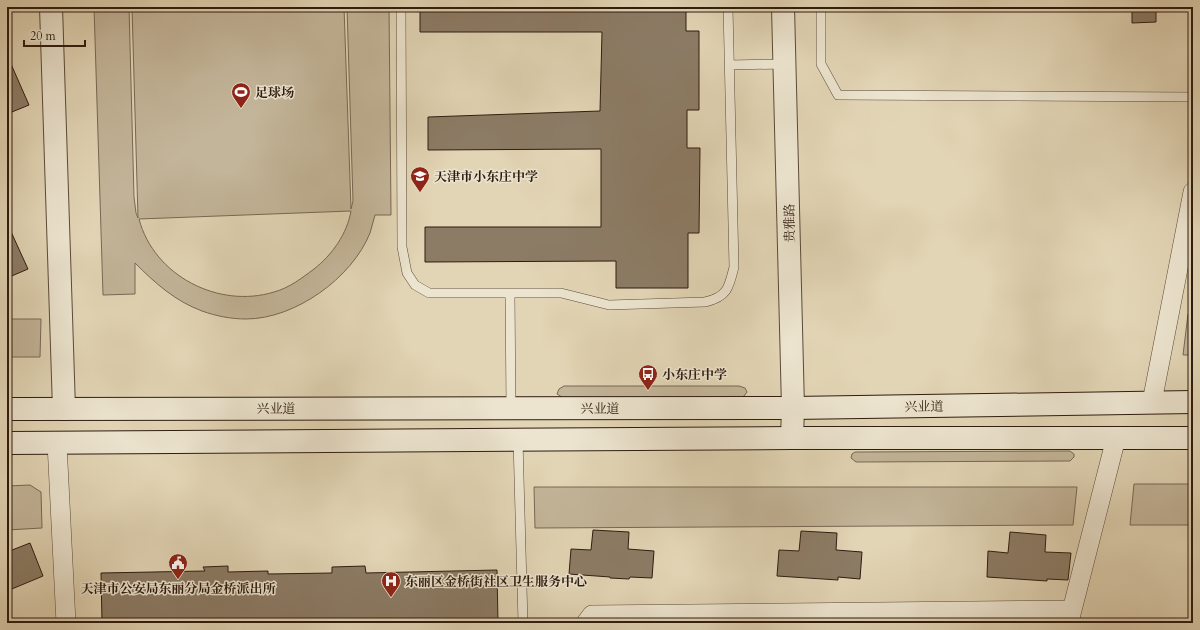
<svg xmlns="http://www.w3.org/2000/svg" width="1200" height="630" font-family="Cardo,'Noto Serif SC',serif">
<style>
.green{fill:#c3b599;stroke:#786854;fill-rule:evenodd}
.building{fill:#8c7c66;stroke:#2e1b10}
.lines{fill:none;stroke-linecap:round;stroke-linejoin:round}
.service-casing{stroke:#5b4a39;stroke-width:10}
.minor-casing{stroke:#5b4a39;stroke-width:20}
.tertiary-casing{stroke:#5b4a39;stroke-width:24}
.secondary-casing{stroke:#2e1b10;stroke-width:24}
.service{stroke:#ece4cf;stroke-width:9}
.minor{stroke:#ece4cf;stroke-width:19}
.tertiary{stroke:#ece4cf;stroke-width:22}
.secondary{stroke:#ece4cf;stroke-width:22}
.labels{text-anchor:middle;stroke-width:3;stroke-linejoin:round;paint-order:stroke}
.poi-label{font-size:13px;font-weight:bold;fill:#2e1b10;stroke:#ece4cf;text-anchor:start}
.street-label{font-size:13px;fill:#2e1b10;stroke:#ece4cf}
</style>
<rect width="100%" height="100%" fill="#e2d5b5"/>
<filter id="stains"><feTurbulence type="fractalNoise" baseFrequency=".005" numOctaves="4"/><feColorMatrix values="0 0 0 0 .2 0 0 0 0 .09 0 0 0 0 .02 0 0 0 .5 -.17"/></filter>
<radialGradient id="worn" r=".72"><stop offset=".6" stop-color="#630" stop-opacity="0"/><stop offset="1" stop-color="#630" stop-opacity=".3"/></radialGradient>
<path class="green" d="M 94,7 L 129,7 L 134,197 L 136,213 L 138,218 L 132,7 L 344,7 L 351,209 L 353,201 L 347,7 L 389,7 L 391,215 L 375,215 C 373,221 372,227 370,233 C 352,278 295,319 246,319 C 231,319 216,316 202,311 C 175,301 155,283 135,263 L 135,294 L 103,295 ZM 351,211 C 347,234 332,255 314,269 C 302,278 289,288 274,292 C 219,309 154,276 139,219 Z
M 1188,314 L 1193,314 L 1193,355 L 1183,355 Z
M 7,319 L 41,319 L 40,357 L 7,357 Z
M 564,386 L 739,386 L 745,388 L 747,392 L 744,396 L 739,399 L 565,399 L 557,394 L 559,389 Z
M 1070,451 L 1074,454 L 1074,457 L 1070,461 L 856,462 L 851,458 L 852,454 L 855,452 Z
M 1134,484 L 1193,484 L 1193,525 L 1130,525 Z
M 30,485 L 41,492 L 42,528 L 7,530 L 7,486 Z
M 534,487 L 1077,487 L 1073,525 L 535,528 Z"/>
<path class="building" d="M 420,7 L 686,7 L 686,31 L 699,31 L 699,110 L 687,110 L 687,148 L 700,148 L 699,233 L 688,233 L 688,288 L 616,288 L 616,261 L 425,262 L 425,227 L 601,227 L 601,149 L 428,150 L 428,117 L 600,111 L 602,32 L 420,32 Z
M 1132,7 L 1156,7 L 1156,22 L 1132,23 Z
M 7,55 L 29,105 L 7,114 Z
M 7,223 L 28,269 L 7,278 Z
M 593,530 L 629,532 L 628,549 L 654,551 L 652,578 L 630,577 L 629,579 L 610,578 L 610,577 L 569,574 L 571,549 L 591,550 Z
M 801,531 L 837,533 L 836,550 L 862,552 L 860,579 L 838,577 L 838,580 L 777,576 L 779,550 L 799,551 Z
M 1010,532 L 1046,535 L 1045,552 L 1071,553 L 1068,580 L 1047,579 L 1047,581 L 987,577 L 988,551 L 1008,553 Z
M 30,543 L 43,576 L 7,591 L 7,552 Z
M 228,566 L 228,572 L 268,571 L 268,574 L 332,573 L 332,567 L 365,566 L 366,573 L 497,570 L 498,623 L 102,623 L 101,573 L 205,571 L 203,567 Z"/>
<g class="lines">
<g class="service-casing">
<path id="service" d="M 401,7 L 402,247 L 407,273 L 415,285 L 429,293 L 561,293 L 609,305 L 705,302 C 727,297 729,288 734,267 L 728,7
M 821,7 L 821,64 L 838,95 L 1193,97
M 729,65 L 784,64
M 510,294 L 511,408
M 518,440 L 523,623"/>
</g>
<g class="minor-casing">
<path id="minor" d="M 1152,402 L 1193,192
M 57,443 L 66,623
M 1069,622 L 1116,438
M 586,623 L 592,615 L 1072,610"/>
</g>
<g class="tertiary-casing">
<path id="tertiary" d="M 51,7 L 64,409
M 783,7 L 793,408 L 792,438"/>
</g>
<g class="secondary-casing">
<path id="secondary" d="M 7,409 L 793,408 L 1193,402
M 7,443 L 792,438 L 1193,438"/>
</g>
<use href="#service" class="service"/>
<use href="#minor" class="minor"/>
<use href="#tertiary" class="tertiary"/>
<use href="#secondary" class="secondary"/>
</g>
<defs>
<g id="stadium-pin" transform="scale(1)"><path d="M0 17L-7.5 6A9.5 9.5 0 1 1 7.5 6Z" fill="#8f2418" stroke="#ece4cf"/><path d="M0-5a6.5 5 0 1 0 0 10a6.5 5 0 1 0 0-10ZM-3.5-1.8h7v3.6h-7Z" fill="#fff"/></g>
<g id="school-pin" transform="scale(1)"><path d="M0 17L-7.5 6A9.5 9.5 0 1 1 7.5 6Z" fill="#8f2418" stroke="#ece4cf"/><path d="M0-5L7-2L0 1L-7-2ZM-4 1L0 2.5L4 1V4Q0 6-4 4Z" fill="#fff"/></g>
<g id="bus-pin" transform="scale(1)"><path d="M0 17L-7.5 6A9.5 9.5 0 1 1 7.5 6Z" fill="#8f2418" stroke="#ece4cf"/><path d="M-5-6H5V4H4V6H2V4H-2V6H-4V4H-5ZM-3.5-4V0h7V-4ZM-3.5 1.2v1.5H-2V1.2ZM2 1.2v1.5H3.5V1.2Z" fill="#fff"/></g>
<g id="civic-pin" transform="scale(1)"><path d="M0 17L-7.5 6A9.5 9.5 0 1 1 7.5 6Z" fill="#8f2418" stroke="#ece4cf"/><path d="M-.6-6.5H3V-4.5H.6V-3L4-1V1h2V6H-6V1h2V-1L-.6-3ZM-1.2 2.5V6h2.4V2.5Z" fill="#fff"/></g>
<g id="hospital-pin" transform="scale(1)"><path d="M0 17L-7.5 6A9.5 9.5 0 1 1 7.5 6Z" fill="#8f2418" stroke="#ece4cf"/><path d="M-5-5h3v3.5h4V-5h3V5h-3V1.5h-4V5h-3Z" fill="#fff"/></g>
</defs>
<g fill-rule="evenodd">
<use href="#stadium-pin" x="241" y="92"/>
<use href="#school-pin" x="420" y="176"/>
<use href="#bus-pin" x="648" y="374"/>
<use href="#civic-pin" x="178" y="563"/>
<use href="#hospital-pin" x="391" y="581"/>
</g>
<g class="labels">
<g class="poi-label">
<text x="255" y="97">足球场</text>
<text x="434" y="181">天津市小东庄中学</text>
<text x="662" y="379">小东庄中学</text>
<text x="405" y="586">东丽区金桥街社区卫生服务中心</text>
<text x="178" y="593" text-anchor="middle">天津市公安局东丽分局金桥派出所</text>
</g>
<g class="street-label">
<text transform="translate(789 223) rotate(-91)" y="5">贵雅路</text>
<text transform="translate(924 406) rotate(-1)" y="5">兴业道</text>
<text x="276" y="413">兴业道</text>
<text x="600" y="413">兴业道</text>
</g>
</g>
<rect width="1200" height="630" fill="none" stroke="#e2d5b5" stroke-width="24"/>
<rect x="8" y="8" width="1184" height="614" fill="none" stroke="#2e1b10" stroke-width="2"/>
<rect x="12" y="12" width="1176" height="606" fill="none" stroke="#2e1b10"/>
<path d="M24 40v6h61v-6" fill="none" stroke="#2e1b10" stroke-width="2"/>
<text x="30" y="40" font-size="12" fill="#2e1b10" stroke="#ece4cf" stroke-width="3" paint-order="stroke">20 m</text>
<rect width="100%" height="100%" filter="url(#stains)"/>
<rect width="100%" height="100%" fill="url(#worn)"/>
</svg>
